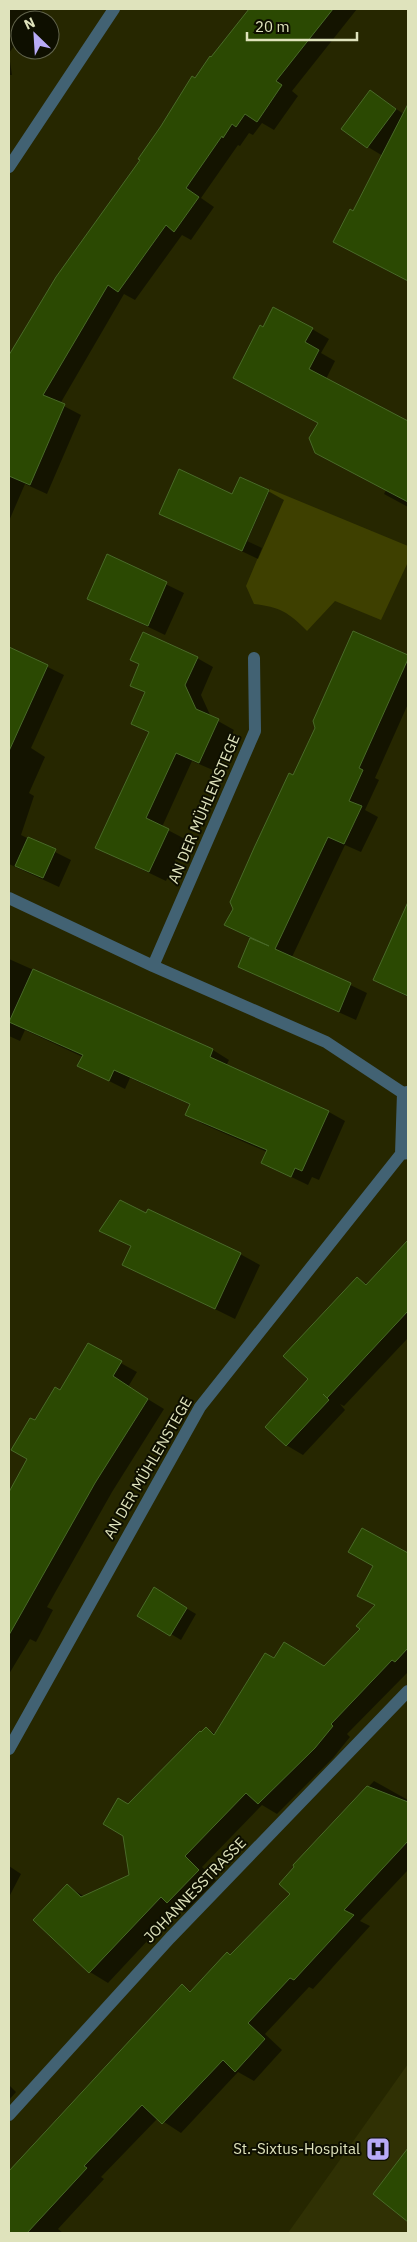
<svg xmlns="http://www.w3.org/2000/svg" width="417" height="2242" font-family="'IBM Plex Sans',sans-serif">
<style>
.built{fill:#303104}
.green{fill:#3e4000}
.shadow{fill:#0007}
.building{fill:#2b4902;stroke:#496a28}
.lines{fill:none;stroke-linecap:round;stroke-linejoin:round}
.street{stroke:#426273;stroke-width:12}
.labels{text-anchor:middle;stroke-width:4;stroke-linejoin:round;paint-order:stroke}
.street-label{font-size:15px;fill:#dfe3bc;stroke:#0e0f00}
.poi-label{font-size:15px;fill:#dfe3bc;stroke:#0e0f00;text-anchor:end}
</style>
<rect width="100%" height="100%" fill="#262700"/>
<path class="built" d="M 408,2064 L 408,2233 L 288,2233 Z"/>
<path class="green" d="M 270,489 L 408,546 L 408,562 L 381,620 L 335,601 L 307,631 C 289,612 279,607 254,604 L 246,586 L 262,548 L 247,541 Z"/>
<path class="shadow" d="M 9,9 L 43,9 L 36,20 L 20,20 L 20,38 L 9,53 Z
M 251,9 L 357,9 L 292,91 L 298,96 L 274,130 L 262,123 L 253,135 L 249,133 L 240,146 L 238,145 L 201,198 L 214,207 L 191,240 L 182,235 L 135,300 L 124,294 L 60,404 L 81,415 L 47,494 L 25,484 L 9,521 L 9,358 L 57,278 L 142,160 L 195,79 Z
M 9,55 L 12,75 L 9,75 Z
M 370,91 L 408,117 L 392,142 L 408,151 L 408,281 L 335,242 L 354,213 L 383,156 L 368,147 Z
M 312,329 L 329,339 L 321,353 L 335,361 L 326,379 L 408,422 L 408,458 L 402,470 L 408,473 L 408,507 L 384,494 L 386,490 L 319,423 L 251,387 Z
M 268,491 L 284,500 L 258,559 L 161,513 L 233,495 Z
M 107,556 L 184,593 L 165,635 L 88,598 Z
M 354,632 L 408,657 L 408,704 L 375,778 L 379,780 L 365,810 L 378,817 L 361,852 L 345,845 L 292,957 L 367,993 L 356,1020 L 256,975 L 240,966 L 252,939 L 226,925 L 316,729 Z
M 9,648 L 64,675 L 31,748 L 45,757 L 29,793 L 34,796 L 21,835 L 71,860 L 59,887 L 9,864 Z
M 197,658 L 213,667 L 201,695 L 211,717 L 234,730 L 215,771 L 192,761 L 162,827 L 185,839 L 166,881 L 97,848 L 149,733 L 132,724 L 145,693 L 132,685 Z
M 394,937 L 408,944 L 408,997 L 374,979 Z
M 9,959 L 213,1050 L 229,1060 L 226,1066 L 329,1112 L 345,1121 L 319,1180 L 312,1177 L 308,1185 L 262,1163 L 267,1152 L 203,1124 L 187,1115 L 191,1105 L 130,1078 L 125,1089 L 79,1066 L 83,1057 L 25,1030 L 20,1041 L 9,1036 Z
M 101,1230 L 240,1254 L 260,1265 L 235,1319 L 124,1264 L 132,1247 Z
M 408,1242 L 408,1338 L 344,1406 L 340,1404 L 345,1410 L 303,1455 L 286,1445 L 309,1379 L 357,1278 L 368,1285 Z
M 88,1345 L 137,1372 L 128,1387 L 164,1409 L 112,1492 L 56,1591 L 47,1607 L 53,1610 L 36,1642 L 30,1639 L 9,1674 L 9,1494 L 29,1459 L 35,1422 L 60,1391 Z
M 362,1529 L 408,1554 L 408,1672 L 347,1734 L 350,1737 L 333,1758 L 277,1814 L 262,1805 L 202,1867 L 216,1880 L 185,1912 L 178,1908 L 108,1983 L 90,1972 L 35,1920 L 67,1886 L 85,1897 L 130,1876 L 128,1805 L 206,1729 L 216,1734 L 275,1660 L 325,1668 L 361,1629 L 377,1606 L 374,1566 Z
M 154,1589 L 196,1614 L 181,1640 L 139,1615 Z
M 374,1781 L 408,1800 L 408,1870 L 360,1921 L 370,1926 L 313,1989 L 309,1987 L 265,2034 L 282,2050 L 254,2081 L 238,2072 L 181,2133 L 158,2118 L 101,2177 L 104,2179 L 58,2229 L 63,2233 L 9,2233 L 9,2172 L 182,1986 L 192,1992 L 231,1956 L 292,1894 L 296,1867 L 294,1865 Z
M 9,1866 L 21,1874 L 9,1897 Z
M 9,2085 L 16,2092 L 9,2100 Z
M 408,2150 L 408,2220 L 374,2194 Z"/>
<path class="building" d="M 249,9 L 333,9 L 276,81 L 282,85 L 257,122 L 245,114 L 236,127 L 232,124 L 223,138 L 222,136 L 186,188 L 199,197 L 174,232 L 166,225 L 118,292 L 108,285 L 43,395 L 65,404 L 30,485 L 9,476 L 9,355 L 56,277 L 140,160 L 138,159 L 161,126 L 192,76 L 195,78 L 210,56 L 211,57 Z
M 370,90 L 396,109 L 367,148 L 341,129 Z
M 408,104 L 408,281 L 333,242 L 350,209 L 353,211 Z
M 273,307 L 313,328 L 305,342 L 319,350 L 309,369 L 408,421 L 408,502 L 315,453 L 309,438 L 318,423 L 233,378 L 260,325 L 263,327 Z
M 179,469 L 232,494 L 240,477 L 269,490 L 242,551 L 159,514 Z
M 107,554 L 167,582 L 148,626 L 87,599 Z
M 353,631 L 408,655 L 408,659 L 359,768 L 363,770 L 349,801 L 362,806 L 344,844 L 328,837 L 275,949 L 351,983 L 339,1012 L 238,967 L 250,938 L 269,946 L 224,925 L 233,909 L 230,902 L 254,848 L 289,773 L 293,775 L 315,728 L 313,721 Z
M 143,632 L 198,657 L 185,685 L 196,709 L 219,719 L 199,763 L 176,753 L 146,818 L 169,829 L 149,872 L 95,848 L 149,732 L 131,724 L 145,692 L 130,686 L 139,664 L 130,660 Z
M 9,647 L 48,665 L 9,751 Z
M 28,837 L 56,849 L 43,878 L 15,866 Z
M 408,902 L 408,996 L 373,980 Z
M 33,969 L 213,1049 L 210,1057 L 329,1111 L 302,1171 L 295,1168 L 291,1177 L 261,1163 L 267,1150 L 185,1115 L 190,1104 L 114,1070 L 109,1081 L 77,1066 L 83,1055 L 9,1022 Z
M 120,1200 L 146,1213 L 148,1209 L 241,1253 L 215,1309 L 122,1265 L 131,1246 L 99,1231 Z
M 408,1240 L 408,1311 L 327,1398 L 323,1394 L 329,1400 L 286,1446 L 265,1427 L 308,1379 L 283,1356 L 357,1277 L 366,1285 Z
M 88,1343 L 122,1361 L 113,1376 L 148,1399 L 95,1483 L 9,1635 L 9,1492 L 27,1459 L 11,1450 L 30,1418 L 35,1420 L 55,1387 L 60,1390 Z
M 362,1528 L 408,1553 L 408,1648 L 395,1662 L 392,1660 L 331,1724 L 333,1726 L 315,1748 L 258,1804 L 246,1793 L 185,1856 L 199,1870 L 167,1903 L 161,1897 L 89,1973 L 33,1920 L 67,1884 L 81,1897 L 129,1875 L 123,1836 L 103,1824 L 118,1798 L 128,1804 L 200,1731 L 201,1732 L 206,1727 L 214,1735 L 265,1653 L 274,1658 L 284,1642 L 324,1666 L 360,1629 L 356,1626 L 375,1605 L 357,1596 L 373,1566 L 348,1552 Z
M 154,1587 L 187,1608 L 170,1636 L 137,1616 Z
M 367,1786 L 408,1802 L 408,1841 L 344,1910 L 354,1915 L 294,1980 L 290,1978 L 248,2023 L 265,2039 L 235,2072 L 223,2060 L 162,2124 L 142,2105 L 84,2166 L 87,2168 L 27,2233 L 9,2233 L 9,2171 L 182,1984 L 190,1992 L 227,1952 L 230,1955 L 290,1894 L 279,1884 L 294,1867 L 293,1865 Z
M 408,2148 L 408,2222 L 373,2194 Z"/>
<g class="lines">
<path class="street" d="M 9,167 L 114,9
M 9,898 L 153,966 L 326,1042 L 403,1093
M 153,966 L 255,731 L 254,658
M 408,1092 L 403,1093 L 401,1154 L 408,1153
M 9,1749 L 200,1407 L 401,1154
M 9,2115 L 170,1938 L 408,1691"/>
</g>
<defs>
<g id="hospital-square" transform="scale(1.25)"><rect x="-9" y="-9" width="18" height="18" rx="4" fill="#b8abf7" stroke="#0e0f00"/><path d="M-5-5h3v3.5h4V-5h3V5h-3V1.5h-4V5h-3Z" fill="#111"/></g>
</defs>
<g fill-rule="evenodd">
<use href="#hospital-square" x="378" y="2149"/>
</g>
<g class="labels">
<g class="street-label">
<text transform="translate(204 809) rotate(-67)" y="5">AN DER MÜHLENSTEGE</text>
<text transform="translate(148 1468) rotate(-60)" y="5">AN DER MÜHLENSTEGE</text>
<text transform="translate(195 1890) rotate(-46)" y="5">JOHANNESSTRASSE</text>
</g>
<g class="poi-label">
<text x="360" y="2154">St.-Sixtus-Hospital</text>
</g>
</g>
<rect width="417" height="2242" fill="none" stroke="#dfe3bc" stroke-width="20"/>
<g transform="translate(35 35) rotate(335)"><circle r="24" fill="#0e0f00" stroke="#62644b"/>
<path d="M0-4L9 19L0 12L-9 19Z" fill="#b8abf7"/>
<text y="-8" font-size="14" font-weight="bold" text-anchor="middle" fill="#dfe3bc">N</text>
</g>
<path d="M247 32v8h110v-8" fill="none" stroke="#dfe3bc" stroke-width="2.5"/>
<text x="255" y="32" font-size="15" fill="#dfe3bc" stroke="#0e0f00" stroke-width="4" paint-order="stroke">20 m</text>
</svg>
